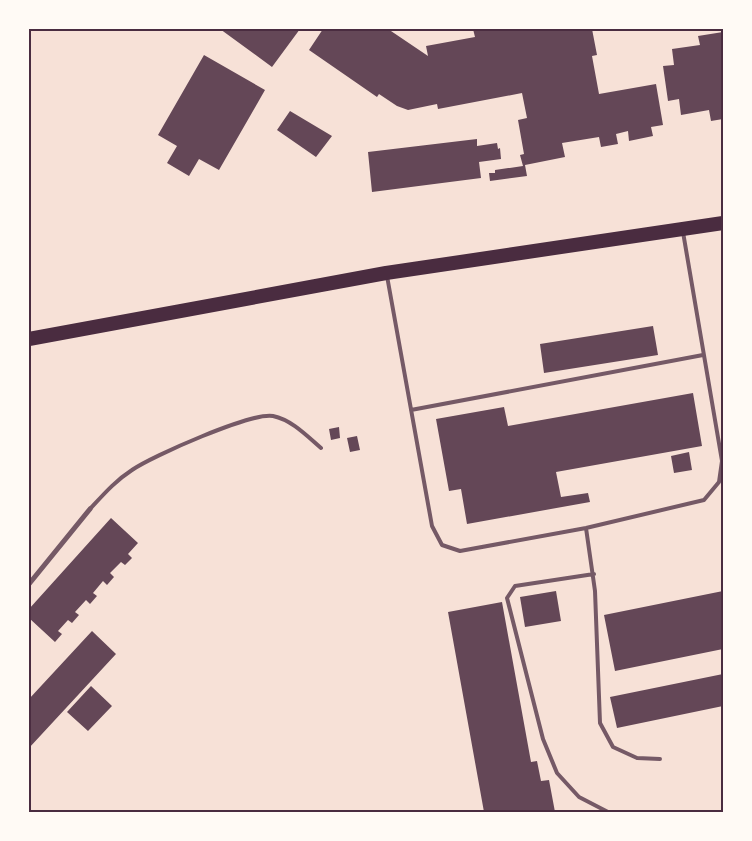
<svg xmlns="http://www.w3.org/2000/svg" width="752" height="841" font-family="'Work Sans',sans-serif">
<style>
.building{fill:#644757}
.lines{fill:none;stroke-linecap:round;stroke-linejoin:round}
.service{stroke:#755966;stroke-width:4}
.minor{stroke:#755966;stroke-width:5}
.trunk{stroke:#4a2c40;stroke-width:14}
.neatline{fill:none;stroke:#4a2c40;stroke-width:2}
</style>
<rect width="100%" height="100%" fill="#f7e1d7"/>
<path class="building" d="M 220,29 L 300,29 L 272,67 Z
M 323,29 L 388,29 L 428,56 L 426,46 L 475,37 L 473,29 L 592,29 L 597,55 L 592,56 L 599,94 L 656,84 L 663,125 L 651,127 L 653,136 L 629,141 L 628,131 L 616,134 L 618,144 L 601,147 L 599,137 L 562,143 L 565,157 L 525,165 L 527,176 L 490,181 L 489,173 L 495,173 L 495,170 L 523,166 L 520,155 L 524,154 L 518,120 L 527,118 L 522,93 L 438,109 L 437,104 L 408,110 L 397,106 L 379,94 L 377,97 L 309,50 Z
M 723,32 L 723,119 L 711,121 L 709,110 L 681,115 L 679,99 L 668,101 L 663,66 L 674,65 L 672,49 L 700,45 L 698,36 Z
M 204,55 L 265,90 L 219,170 L 199,159 L 189,176 L 167,163 L 177,146 L 158,135 Z
M 290,111 L 332,136 L 316,157 L 277,130 Z
M 477,139 L 477,146 L 497,143 L 498,149 L 500,148 L 501,159 L 479,162 L 481,178 L 372,192 L 368,152 Z
M 653,326 L 658,355 L 544,373 L 540,344 Z
M 693,393 L 702,446 L 556,472 L 561,497 L 588,493 L 590,502 L 467,524 L 461,489 L 449,491 L 436,419 L 504,407 L 508,426 Z
M 339,427 L 340,438 L 331,440 L 329,429 Z
M 357,436 L 360,450 L 350,452 L 347,438 Z
M 689,452 L 692,470 L 674,473 L 671,456 Z
M 111,518 L 138,543 L 128,554 L 132,558 L 125,565 L 121,562 L 110,573 L 114,577 L 107,585 L 103,581 L 93,593 L 97,596 L 90,604 L 86,600 L 75,612 L 79,615 L 72,623 L 68,620 L 58,631 L 62,634 L 55,642 L 29,618 L 29,609 Z
M 556,591 L 561,621 L 525,627 L 520,597 Z
M 723,591 L 723,649 L 615,671 L 604,615 Z
M 502,602 L 531,762 L 537,761 L 541,781 L 549,780 L 555,812 L 484,812 L 448,612 Z
M 92,631 L 116,654 L 29,748 L 29,699 Z
M 723,674 L 723,706 L 617,728 L 610,697 Z
M 91,686 L 112,706 L 88,731 L 67,712 Z"/>
<g class="lines">
<path class="service" d="M 387,276 L 432,526 L 442,545 L 460,551 L 586,528 L 704,500 L 719,482 L 722,461 L 683,232
M 411,410 L 703,355
M 90,509 C 103,495 115,481 132,470 C 152,456 252,412 273,416 C 292,420 307,436 321,448
M 586,528 L 595,591 L 600,723 L 613,747 L 637,758 L 660,759
M 594,574 L 515,586 L 507,598 L 543,739 L 557,773 L 579,797 L 608,812"/>
<path class="minor" d="M 29,584 L 90,509"/>
<path class="trunk" d="M 29,339 L 386,273 L 723,223"/>
</g>
<rect width="752" height="841" fill="none" stroke="#fffaf5" stroke-width="60"/>
<rect x="30" y="30" width="692" height="781" class="neatline"/>
</svg>
